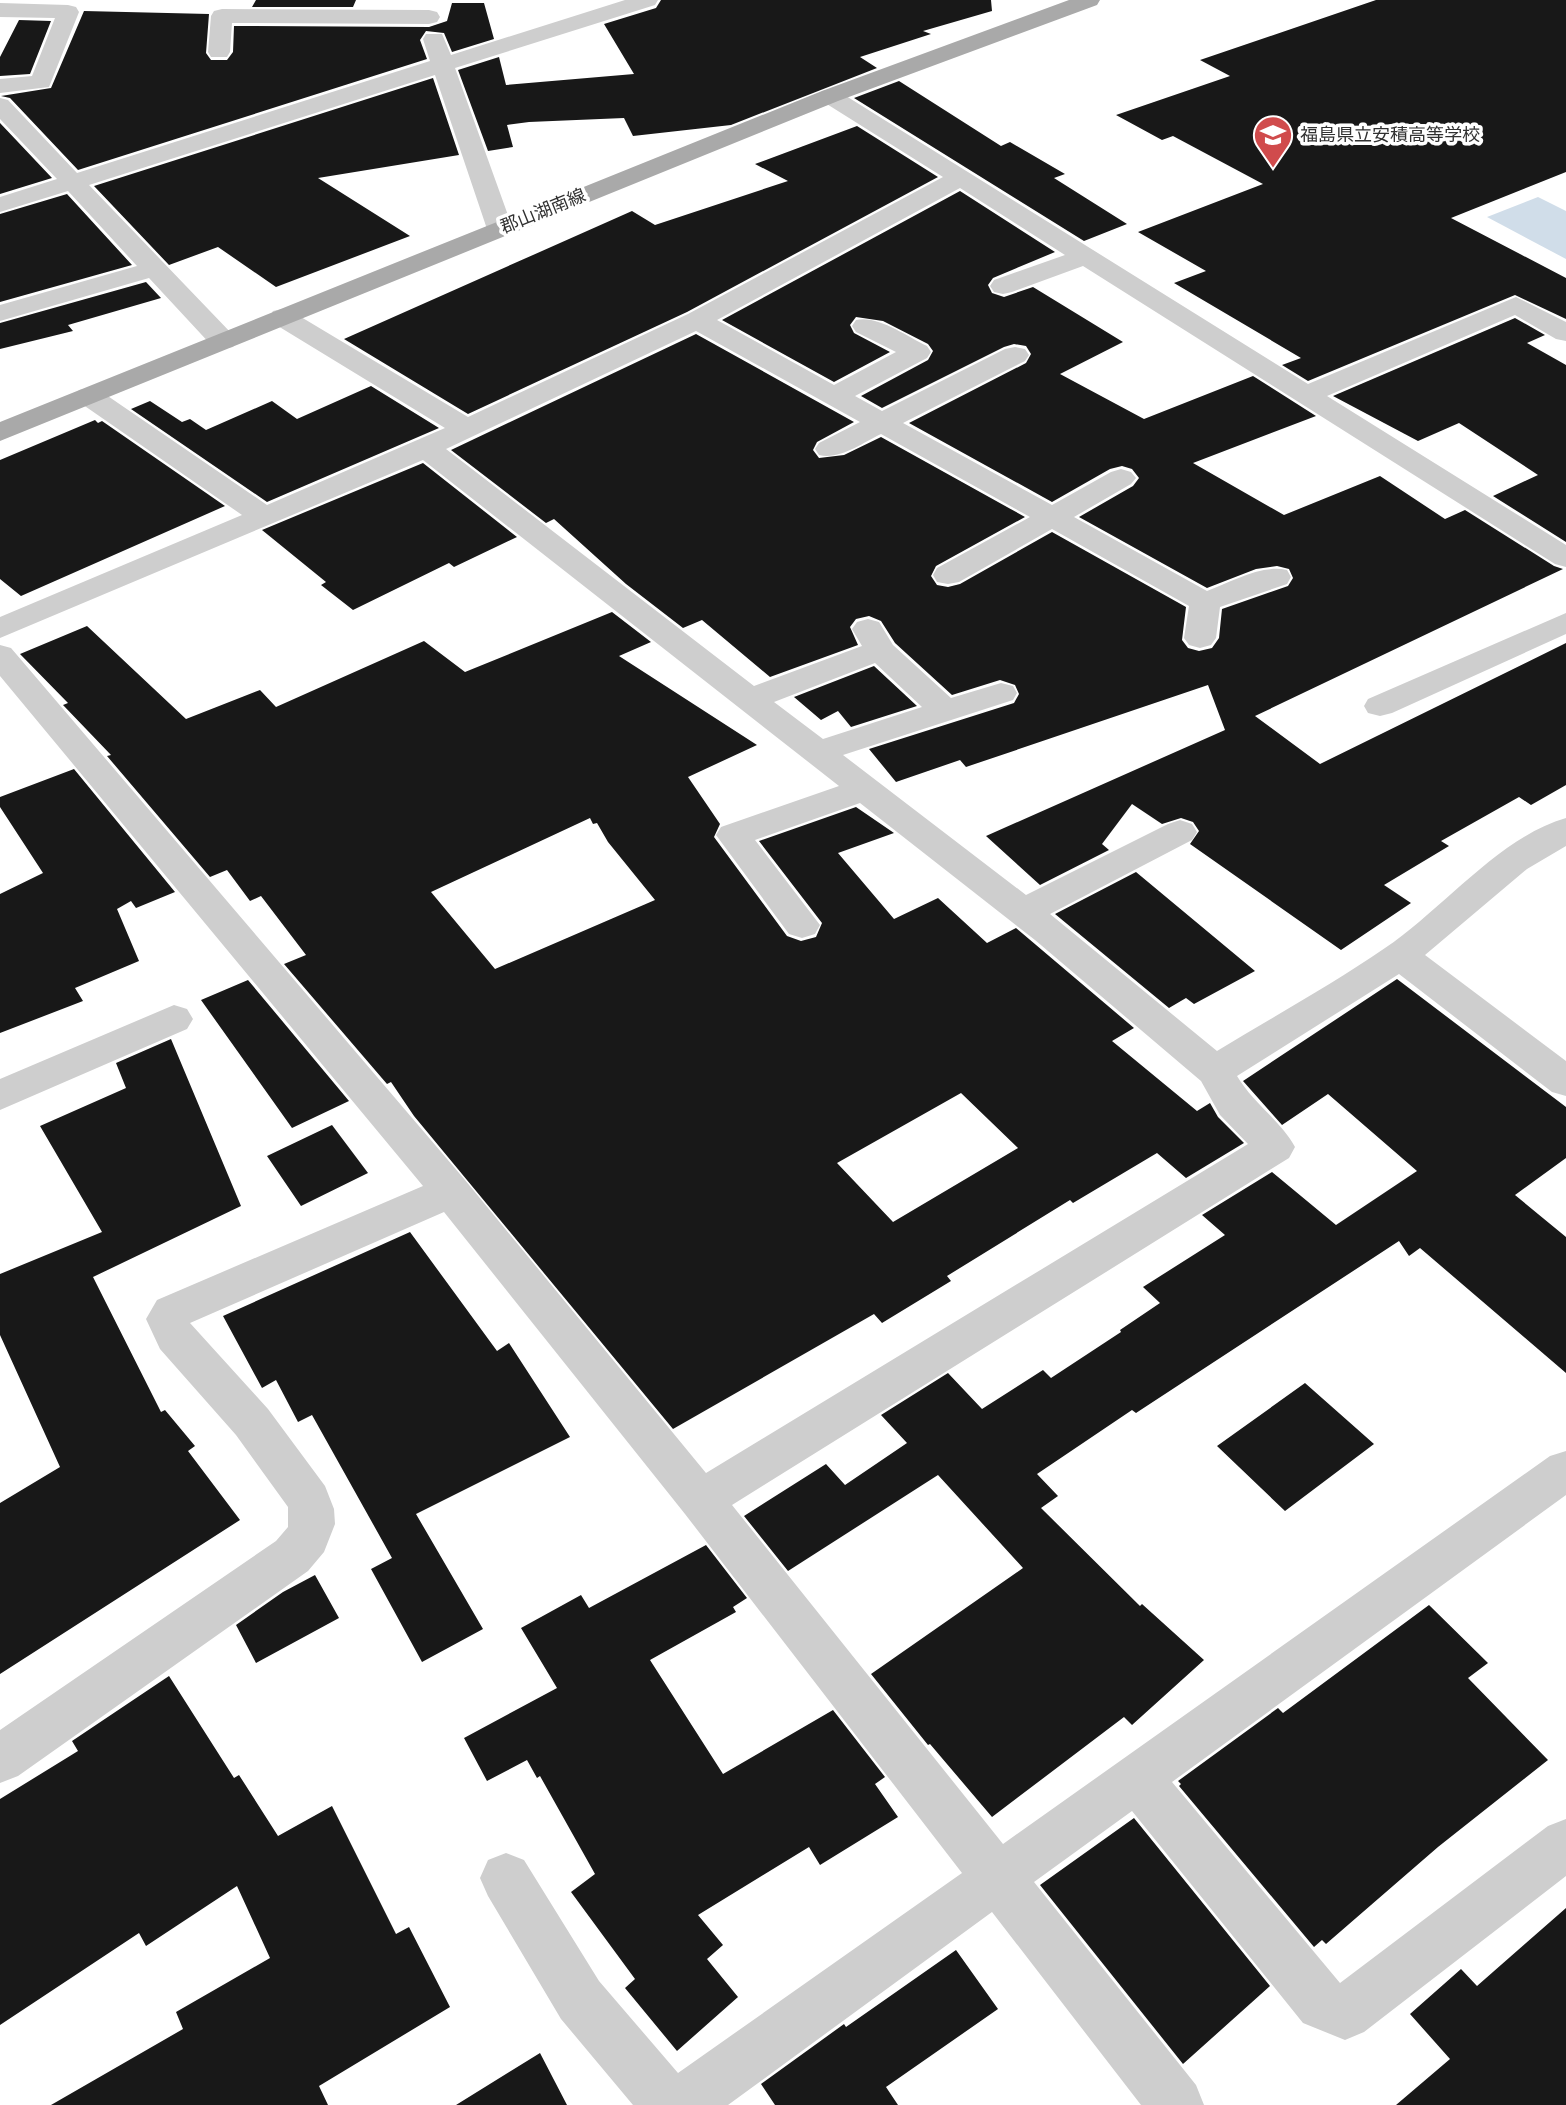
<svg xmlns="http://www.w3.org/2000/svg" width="1566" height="2105" font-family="Inter,'Noto Sans JP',sans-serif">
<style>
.water{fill:#d0dde9}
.building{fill:#181818;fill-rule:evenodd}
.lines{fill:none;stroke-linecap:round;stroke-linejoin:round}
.minor{fill:#cecece;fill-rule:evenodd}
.major{fill:#a9a9a9;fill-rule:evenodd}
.labels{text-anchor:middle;stroke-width:7;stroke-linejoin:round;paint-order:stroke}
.far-poi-label{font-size:18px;fill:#313131;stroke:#fff;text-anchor:start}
.far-street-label{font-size:18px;fill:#313131;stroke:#fff}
</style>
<rect width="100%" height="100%" fill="#fff"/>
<path class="water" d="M 1538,197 L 1566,211 L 1566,259 L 1487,217 Z"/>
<path class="building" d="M 256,0 L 356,0 L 353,7 L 252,7 Z
M 661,0 L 991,0 L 992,11 L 923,31 L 931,34 L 860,57 L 877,68 L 731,125 L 633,136 L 624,118 L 529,122 L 507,125 L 513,147 L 488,151 L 458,70 L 499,57 L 506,85 L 634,74 L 604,24 L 656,8 Z
M 1376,0 L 1566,0 L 1566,172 L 1451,218 L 1566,278 L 1566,319 L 1515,295 L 1308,381 L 1282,365 L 1301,358 L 1174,283 L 1206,271 L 1138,232 L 1263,184 L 1173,136 L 1162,140 L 1116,115 L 1230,76 L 1200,60 Z
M 452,3 L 484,3 L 494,39 L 452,52 L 444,33 L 426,31 L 420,40 L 427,59 L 78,170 L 10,98 L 1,96 L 51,88 L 84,11 L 209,14 L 206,53 L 211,60 L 227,60 L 233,52 L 234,26 L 429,27 L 447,21 Z
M 19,20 L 51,21 L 30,74 L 0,76 L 0,57 Z
M 433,78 L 459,155 L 318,178 L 410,236 L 276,287 L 218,247 L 169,265 L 94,186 Z
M 899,81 L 1001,146 L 1010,142 L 1065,174 L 1054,178 L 1127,224 L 1084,241 L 854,98 Z
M 0,123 L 52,178 L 0,194 Z
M 857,126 L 938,177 L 687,312 L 468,414 L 344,339 L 632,211 L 655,225 L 788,181 L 755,164 Z
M 960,191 L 1055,252 L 993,278 L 988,285 L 992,293 L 1004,297 L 1033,287 L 1123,342 L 1060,374 L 1144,419 L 1253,376 L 1316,416 L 1193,463 L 1284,515 L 1380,476 L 1445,519 L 1465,510 L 1554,566 L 1563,569 L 1255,716 L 1320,764 L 1566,643 L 1566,785 L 1531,805 L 1519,797 L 1441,841 L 1449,846 L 1384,885 L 1411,903 L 1341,950 L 1190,844 L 1199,831 L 1193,822 L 1181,818 L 1162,824 L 1132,804 L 1102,844 L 1109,850 L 1040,885 L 986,836 L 1225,730 L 1208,685 L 966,767 L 960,760 L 896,782 L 869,749 L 1014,703 L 1019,694 L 1015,685 L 1000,680 L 952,695 L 895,643 L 881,621 L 869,616 L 856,619 L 850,627 L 858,645 L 770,677 L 702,620 L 683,628 L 626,584 L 554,519 L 546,523 L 451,450 L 696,334 L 854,422 L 817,442 L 813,450 L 819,458 L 844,455 L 881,437 L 1025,517 L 936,566 L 931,576 L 937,585 L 948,587 L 960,584 L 1052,532 L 1186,607 L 1182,640 L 1188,648 L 1199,651 L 1212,648 L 1219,638 L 1222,609 L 1288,586 L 1293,578 L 1289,569 L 1277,566 L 1256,569 L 1207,588 L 1079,517 L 1133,486 L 1139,478 L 1132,469 L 1122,466 L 1110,469 L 1052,502 L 909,423 L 1026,363 L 1031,354 L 1026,346 L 1014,344 L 1004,347 L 882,408 L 861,396 L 928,360 L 933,351 L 928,344 L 883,321 L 856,317 L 850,325 L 854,333 L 890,352 L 834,382 L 722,320 Z
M 67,194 L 132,265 L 0,302 L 0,214 Z
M 146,282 L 161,298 L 68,325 L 73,331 L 0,349 L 0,323 Z
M 1515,318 L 1545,335 L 1527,343 L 1566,365 L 1566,542 L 1493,496 L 1538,475 L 1459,423 L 1418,441 L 1333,396 Z
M 371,386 L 439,428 L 267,502 L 131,409 L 150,401 L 182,422 L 190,419 L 206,430 L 272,401 L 297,419 Z
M 95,420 L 98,423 L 102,421 L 225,506 L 21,596 L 0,579 L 0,460 Z
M 423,463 L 517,537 L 454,567 L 449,563 L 353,610 L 321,585 L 326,582 L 262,530 Z
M 612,612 L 651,642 L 619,656 L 757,745 L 688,777 L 720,824 L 714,837 L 787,936 L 801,941 L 816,937 L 822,923 L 759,841 L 856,807 L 894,833 L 838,853 L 894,919 L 938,898 L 987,943 L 1016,928 L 1134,1028 L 1112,1041 L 1197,1111 L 1210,1103 L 1218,1117 L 1244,1143 L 1186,1178 L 1157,1153 L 1073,1203 L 1070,1200 L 947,1276 L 951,1281 L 882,1323 L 874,1314 L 673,1429 L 414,1116 L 391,1082 L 387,1084 L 284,964 L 306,955 L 261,896 L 250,901 L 227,870 L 210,877 L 107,756 L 111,755 L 63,705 L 68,703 L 20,654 L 87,626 L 186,719 L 260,690 L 276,707 L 424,641 L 465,672 ZM 590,818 L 593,824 L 597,823 L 608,842 L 655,900 L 495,969 L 431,892 ZM 961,1093 L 1018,1148 L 893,1222 L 837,1163 Z
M 874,666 L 917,706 L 851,727 L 838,711 L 821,720 L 794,697 Z
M 74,769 L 175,892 L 136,908 L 131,901 L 117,909 L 139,961 L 75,988 L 83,1001 L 0,1033 L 0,894 L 43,873 L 0,807 L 0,797 Z
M 1136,872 L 1255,971 L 1194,1004 L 1186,998 L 1169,1008 L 1055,914 Z
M 1397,979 L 1566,1107 L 1566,1158 L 1515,1195 L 1566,1237 L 1566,1373 L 1420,1248 L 1409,1256 L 1399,1241 L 1136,1413 L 1132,1410 L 1037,1474 L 1058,1496 L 1041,1508 L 1140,1606 L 1142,1604 L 1204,1660 L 1132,1725 L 1124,1717 L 992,1817 L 930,1744 L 928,1745 L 871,1674 L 1023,1568 L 938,1475 L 788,1571 L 744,1516 L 826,1464 L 845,1485 L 907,1443 L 881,1415 L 948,1373 L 982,1409 L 1043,1370 L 1051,1378 L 1121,1332 L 1120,1330 L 1160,1303 L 1143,1287 L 1225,1235 L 1202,1215 L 1272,1172 L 1336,1225 L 1417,1171 L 1328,1094 L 1282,1125 L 1243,1081 Z
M 248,980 L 349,1101 L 292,1128 L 201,1000 Z
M 171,1039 L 241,1206 L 93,1277 L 161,1412 L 165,1410 L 195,1446 L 188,1451 L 240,1520 L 0,1674 L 0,1503 L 60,1467 L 0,1335 L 0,1274 L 102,1232 L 40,1126 L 126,1088 L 116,1063 Z
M 332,1125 L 368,1173 L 301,1206 L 267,1156 Z
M 410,1232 L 497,1351 L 509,1343 L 570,1437 L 416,1514 L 483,1629 L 422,1662 L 371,1569 L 392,1558 L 312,1415 L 298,1422 L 276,1380 L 262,1388 L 223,1316 Z
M 1305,1383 L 1374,1444 L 1285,1511 L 1217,1446 Z
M 706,1545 L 747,1598 L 733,1607 L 736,1612 L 650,1660 L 723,1774 L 833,1710 L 885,1777 L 875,1784 L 898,1817 L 820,1865 L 809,1847 L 698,1915 L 723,1945 L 707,1959 L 738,1997 L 677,2051 L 625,1988 L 635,1979 L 571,1892 L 595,1874 L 540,1776 L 537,1778 L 527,1760 L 487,1781 L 464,1738 L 557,1688 L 521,1628 L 581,1595 L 589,1608 Z
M 315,1575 L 339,1618 L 256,1663 L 236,1625 L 283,1592 Z
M 1429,1605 L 1488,1663 L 1468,1678 L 1548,1760 L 1438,1847 L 1326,1944 L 1322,1940 L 1314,1947 L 1179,1786 L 1181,1784 L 1178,1781 L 1278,1708 L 1283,1713 Z
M 169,1676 L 234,1778 L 239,1775 L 278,1836 L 332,1806 L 396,1934 L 409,1927 L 450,2007 L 319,2086 L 328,2105 L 51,2105 L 183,2029 L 176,2012 L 270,1958 L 237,1886 L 146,1946 L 139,1933 L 0,2025 L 0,1799 L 78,1751 L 72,1741 Z
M 1134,1818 L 1270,1986 L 1183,2064 L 1040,1885 Z
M 1566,1908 L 1566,2105 L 1396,2105 L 1450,2059 L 1410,2014 L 1461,1969 L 1477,1986 Z
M 956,1950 L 998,2009 L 886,2087 L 898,2105 L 775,2105 L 761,2084 L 844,2024 L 846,2027 Z
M 540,2053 L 567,2105 L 456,2105 Z"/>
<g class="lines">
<path class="minor" d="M 625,0 L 658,0 L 655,5 L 455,68 L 513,229 L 509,234 L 500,237 L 491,234 L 487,229 L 435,75 L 89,185 L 233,335 L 237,341 L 233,347 L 223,349 L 213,347 L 149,278 L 0,321 L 0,305 L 137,266 L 68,191 L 0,212 L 0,197 L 57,179 L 0,119 L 0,98 L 8,100 L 77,173 L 430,61 L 423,39 L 426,34 L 442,34 L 451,55 Z
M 0,3 L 68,5 L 76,7 L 79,12 L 49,87 L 0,93 L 0,79 L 32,76 L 55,18 L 0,17 Z
M 222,9 L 429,10 L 437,12 L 440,17 L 437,22 L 429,24 L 232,23 L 230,52 L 227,57 L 211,57 L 208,52 L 211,16 L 214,11 Z
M 830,89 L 838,91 L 1308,384 L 1516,297 L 1566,322 L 1566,341 L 1556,339 L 1515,315 L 1327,396 L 1566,545 L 1566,567 L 1555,564 L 1083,266 L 1012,292 L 1003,294 L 994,292 L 990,286 L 994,280 L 1065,255 L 960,188 L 717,320 L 834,385 L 896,352 L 856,332 L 852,326 L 856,320 C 878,315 906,336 927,346 L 931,352 L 927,358 L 855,396 L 882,411 L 1005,349 L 1015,347 L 1025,349 L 1029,355 L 1025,361 L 903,423 L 1052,505 L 1111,472 L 1121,469 L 1131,472 L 1136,478 L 1131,484 L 1074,517 L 1207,591 C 1231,582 1262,564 1287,570 L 1291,577 L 1287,584 L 1220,607 L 1216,638 L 1211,645 L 1200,648 L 1189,645 L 1184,638 L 1189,606 L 1052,529 L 959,582 L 948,584 L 937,582 L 933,575 L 937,568 L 1030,517 L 881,434 C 862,443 840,460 819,455 L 815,449 L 819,443 L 860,422 L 696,331 L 446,449 L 754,686 L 862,646 L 852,629 L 857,622 L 868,619 L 879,622 L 893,645 L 951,698 L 1001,683 L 1013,686 L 1017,693 L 1013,700 L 843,755 L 1026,895 L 1168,824 L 1180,820 L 1192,824 L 1197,832 L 1192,840 L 1050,914 L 1217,1051 C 1273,1017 1331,985 1385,948 C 1442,910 1499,837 1566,818 L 1566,846 L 1527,869 L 1425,955 L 1566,1061 L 1566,1096 L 1552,1092 L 1399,974 L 1237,1076 C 1253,1103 1280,1120 1295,1147 L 1289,1158 L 732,1505 L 1003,1844 L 1550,1456 L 1566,1451 L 1566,1495 L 1172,1782 L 1340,1983 L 1548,1826 L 1566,1819 L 1566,1876 L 1364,2032 L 1345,2040 L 1303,2023 L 1132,1811 L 1034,1882 L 1196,2085 L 1204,2105 L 1141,2105 L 992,1912 L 728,2105 L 633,2105 L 561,2019 L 488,1896 L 480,1878 L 488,1860 L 506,1853 L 524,1860 L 599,1981 L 678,2073 L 962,1873 L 685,1514 L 444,1212 L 190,1323 L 268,1409 L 325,1486 L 334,1509 L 335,1524 L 324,1552 L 308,1571 L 18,1776 L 0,1783 L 0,1730 L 276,1541 L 288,1527 L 288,1507 L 236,1435 L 160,1349 L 146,1319 L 157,1300 L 423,1186 L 0,676 L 0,645 L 11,648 L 465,1180 L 706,1473 L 1248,1144 L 1220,1115 L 1201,1081 L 1035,940 L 860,803 L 755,840 L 820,925 L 815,934 L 802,938 L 789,934 L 716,835 L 721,827 L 839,786 L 423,460 L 0,638 L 0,617 L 242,515 L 79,402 L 75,396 L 79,390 L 89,388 L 99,390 L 267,505 L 445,428 L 273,323 L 269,317 L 273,311 L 282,309 L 291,311 L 468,417 L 688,314 L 943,177 L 822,101 L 818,96 L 822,91 ZM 875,663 L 922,707 L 823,739 L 774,702 Z
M 1566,613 L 1566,634 L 1392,713 L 1380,716 L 1368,713 L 1364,706 L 1368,699 Z
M 174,1005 L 187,1009 L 193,1019 L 187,1029 L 0,1110 L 0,1079 Z"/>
<path class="major" d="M 1069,0 L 1100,0 L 1097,5 L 838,101 L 0,441 L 0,422 L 822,91 Z"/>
</g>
<defs>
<g id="school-pin" transform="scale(2.0125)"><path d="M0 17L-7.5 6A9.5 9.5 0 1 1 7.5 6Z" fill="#d04b4c" stroke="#fff"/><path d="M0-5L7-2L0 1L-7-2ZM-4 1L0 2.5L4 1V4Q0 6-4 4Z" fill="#fff"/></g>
</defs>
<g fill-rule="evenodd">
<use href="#school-pin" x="1273" y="135"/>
</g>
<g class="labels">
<g class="far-poi-label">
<text x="1300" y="141">福島県立安積高等学校</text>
</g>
<g class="far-street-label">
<text transform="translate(543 211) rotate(-22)" y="6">郡山湖南線</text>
</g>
</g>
</svg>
